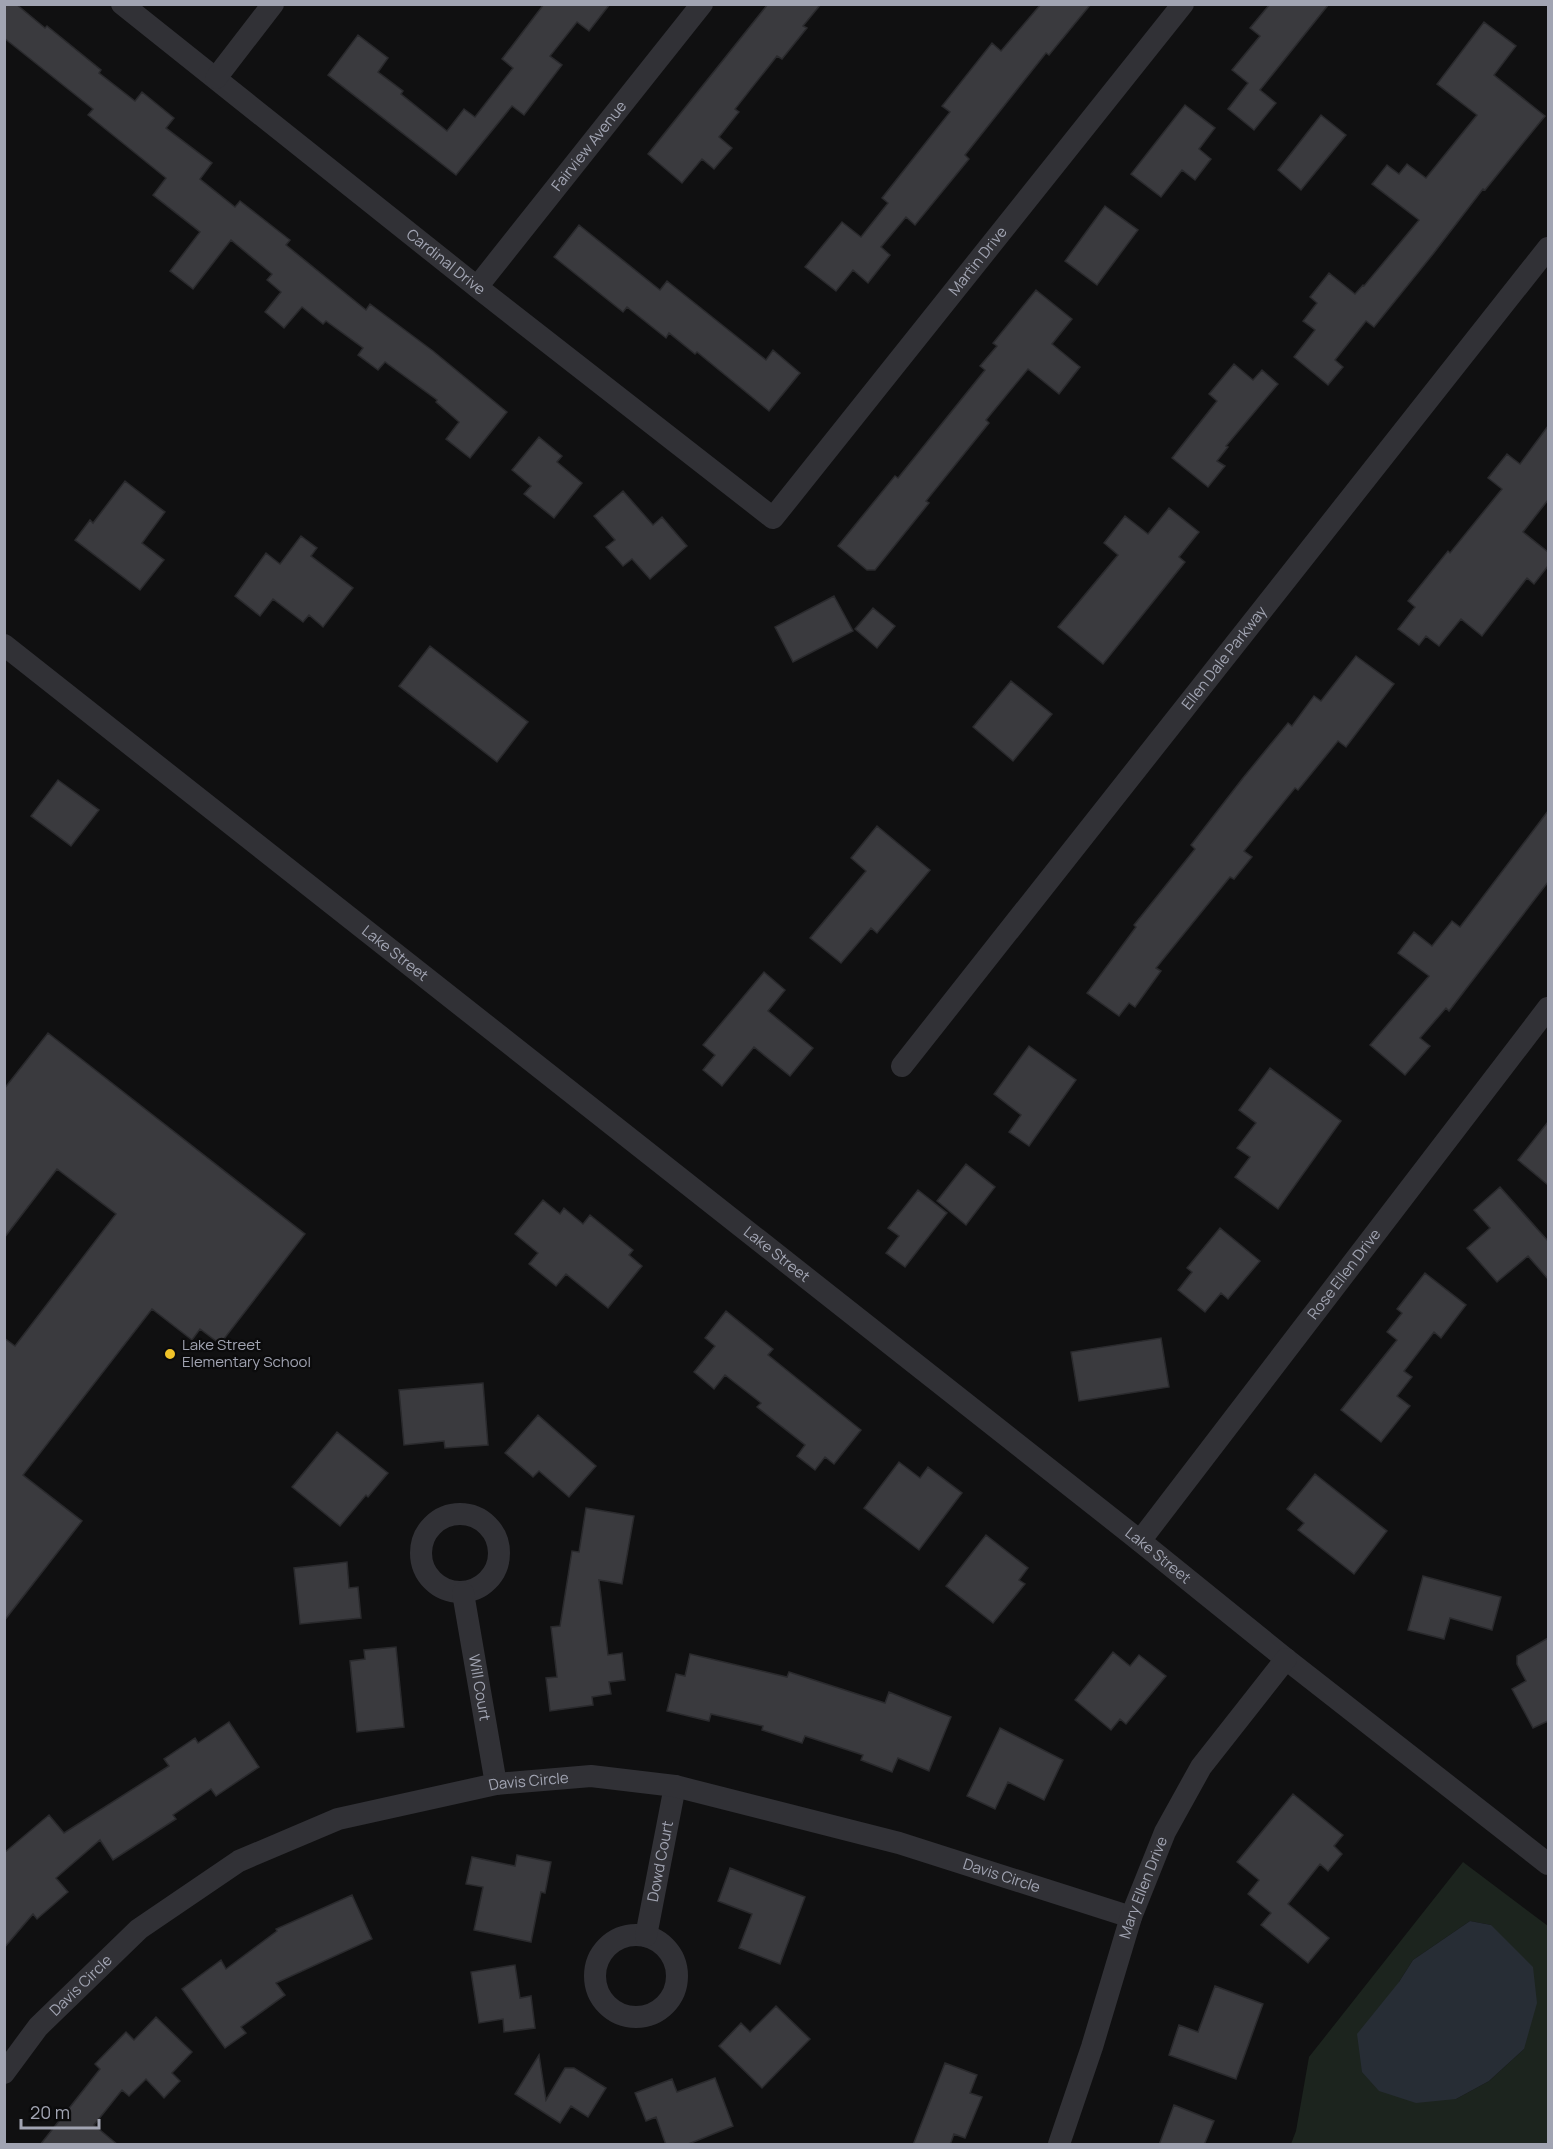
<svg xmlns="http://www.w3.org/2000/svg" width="1553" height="2149" font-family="Manrope,sans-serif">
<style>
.green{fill:#1c241e;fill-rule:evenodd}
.water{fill:#272d35}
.building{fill:#3a3a3e;stroke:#2a2a2d;stroke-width:1.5}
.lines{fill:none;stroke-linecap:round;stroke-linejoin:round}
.street{stroke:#313136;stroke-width:22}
.poi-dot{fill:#f0c329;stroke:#0b0b0c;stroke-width:2}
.labels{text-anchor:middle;stroke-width:4.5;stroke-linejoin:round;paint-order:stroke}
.street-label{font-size:15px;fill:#a1a4b2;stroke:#0b0b0c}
.poi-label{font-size:15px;fill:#a1a4b2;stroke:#0b0b0c;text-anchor:start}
</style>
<rect width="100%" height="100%" fill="#101011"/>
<path class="green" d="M 1463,1862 L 1548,1926 L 1548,2144 L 1291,2144 L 1296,2131 L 1309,2057 ZM 1470,1921 L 1491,1925 L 1524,2049 L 1489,2081 L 1456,2099 L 1399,1982 L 1413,1960 Z"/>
<path class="water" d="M 1470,1921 L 1491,1925 L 1533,1967 L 1537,2003 L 1524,2049 L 1489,2081 L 1456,2099 L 1416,2103 L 1379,2091 L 1362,2072 L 1357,2034 L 1399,1982 L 1413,1960 Z"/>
<path class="building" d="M 4,4 L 16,4 L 45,28 L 47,26 L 101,70 L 99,73 L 135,101 L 142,92 L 174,118 L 166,128 L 212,163 L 200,179 L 235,207 L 240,201 L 290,240 L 286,245 L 366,310 L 370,304 L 433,351 L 507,412 L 470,458 L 446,439 L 459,422 L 436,402 L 437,400 L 385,362 L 378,370 L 358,355 L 363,348 L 326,321 L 323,324 L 302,307 L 284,328 L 265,312 L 281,292 L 267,280 L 272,274 L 231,240 L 193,289 L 170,271 L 200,232 L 153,195 L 166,178 L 88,115 L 93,109 L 4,38 Z
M 544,4 L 610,4 L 589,31 L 577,22 L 550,56 L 562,65 L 524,115 L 512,106 L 456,175 L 328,75 L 358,35 L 388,58 L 378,72 L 403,91 L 401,94 L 447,131 L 464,109 L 475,117 L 513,68 L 502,59 Z
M 768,4 L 821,4 L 803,26 L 807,28 L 782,59 L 777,56 L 735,109 L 739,112 L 719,137 L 732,148 L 714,169 L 702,159 L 682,183 L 648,154 Z
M 1041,4 L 1091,4 L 1049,55 L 1046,53 L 965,155 L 969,159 L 915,225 L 906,217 L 881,247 L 890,255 L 868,283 L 853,270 L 836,291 L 805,267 L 842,222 L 861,237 L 888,203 L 882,198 L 950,112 L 942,106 L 992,43 L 1001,51 Z
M 1270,4 L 1329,4 L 1260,90 L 1276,103 L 1254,130 L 1228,109 L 1248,83 L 1232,70 L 1260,36 L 1250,28 Z
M 1484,22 L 1516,46 L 1494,75 L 1545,116 L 1485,190 L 1483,189 L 1433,254 L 1374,327 L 1366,321 L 1335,360 L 1343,367 L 1328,385 L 1294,357 L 1315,330 L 1303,321 L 1317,303 L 1310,297 L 1329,273 L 1355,294 L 1363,285 L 1364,286 L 1419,220 L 1372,184 L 1387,165 L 1399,174 L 1407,164 L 1426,178 L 1477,115 L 1437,84 Z
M 1185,105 L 1215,128 L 1199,149 L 1211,159 L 1195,180 L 1182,170 L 1161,197 L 1131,174 Z
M 1321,115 L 1346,135 L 1301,190 L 1278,170 Z
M 1105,206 L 1138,230 L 1097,285 L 1065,261 Z
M 579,225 L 660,290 L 667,281 L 766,360 L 773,350 L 800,373 L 769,411 L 697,352 L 695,354 L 669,333 L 666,338 L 627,307 L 623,312 L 554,257 Z
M 1036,290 L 1072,319 L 1052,344 L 1080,367 L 1059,394 L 1028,369 L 986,420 L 989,423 L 926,501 L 929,503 L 875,570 L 867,570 L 838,546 L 895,476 L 898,478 L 985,370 L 980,366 L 997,346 L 993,343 Z
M 1234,364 L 1253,380 L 1262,370 L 1278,384 L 1226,446 L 1228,447 L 1217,461 L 1225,466 L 1208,487 L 1172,458 L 1217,401 L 1209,394 Z
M 1548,426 L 1548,500 L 1523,532 L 1548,552 L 1548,566 L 1534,584 L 1527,578 L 1482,636 L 1461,619 L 1439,646 L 1426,636 L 1419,645 L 1398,629 L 1415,607 L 1408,601 L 1448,551 L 1450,553 L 1502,489 L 1488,478 L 1507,454 L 1520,464 Z
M 539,437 L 562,456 L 557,462 L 582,483 L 554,518 L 524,494 L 531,486 L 512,470 Z
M 125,481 L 165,512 L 142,543 L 164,560 L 140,590 L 75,540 L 90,520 L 93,523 Z
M 623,491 L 653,525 L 662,517 L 687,546 L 650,579 L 632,559 L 623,566 L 606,547 L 615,540 L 594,516 Z
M 1169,508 L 1199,532 L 1179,557 L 1185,562 L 1103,664 L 1058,627 L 1118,555 L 1104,543 L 1125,516 L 1148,534 Z
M 301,536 L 317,548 L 311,556 L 353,588 L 323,627 L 309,615 L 303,622 L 273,599 L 260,616 L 235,596 L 266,553 L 280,564 Z
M 834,596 L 853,631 L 793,662 L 775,627 Z
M 873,608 L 895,626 L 877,648 L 855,629 Z
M 430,646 L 528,722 L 497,762 L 399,686 Z
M 1356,656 L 1394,684 L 1346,747 L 1338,741 L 1298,790 L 1295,788 L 1244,851 L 1252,857 L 1234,879 L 1230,877 L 1156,968 L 1161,971 L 1135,1007 L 1129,1003 L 1119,1016 L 1087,993 L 1136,927 L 1134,925 L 1195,849 L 1191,845 L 1243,778 L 1288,723 L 1292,726 L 1314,696 L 1321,701 Z
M 1011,681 L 1052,714 L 1013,761 L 973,727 Z
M 58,780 L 99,810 L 71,846 L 31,816 Z
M 1548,811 L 1548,882 L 1449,1011 L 1446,1008 L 1420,1038 L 1430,1046 L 1405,1075 L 1370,1045 L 1429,976 L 1398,953 L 1414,932 L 1432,946 L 1452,921 L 1460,927 Z
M 877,826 L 930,870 L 877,933 L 871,928 L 841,963 L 810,938 L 866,871 L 851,858 Z
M 764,972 L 785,990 L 768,1011 L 813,1048 L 790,1076 L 754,1047 L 722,1086 L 703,1070 L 715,1055 L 703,1045 Z
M 48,1033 L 305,1234 L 220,1344 L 200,1329 L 192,1340 L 152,1309 L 23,1475 L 82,1521 L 4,1621 L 4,1338 L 15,1346 L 116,1214 L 57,1169 L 4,1238 L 4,1089 Z
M 1029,1046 L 1076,1080 L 1029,1146 L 1009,1132 L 1021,1115 L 994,1094 Z
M 1270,1068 L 1341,1121 L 1278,1209 L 1235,1177 L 1250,1157 L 1237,1148 L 1256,1123 L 1239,1110 Z
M 1548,1122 L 1548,1185 L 1518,1160 Z
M 966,1164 L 995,1187 L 966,1225 L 937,1201 Z
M 1500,1187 L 1548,1241 L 1548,1279 L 1528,1256 L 1497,1282 L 1467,1248 L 1490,1228 L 1474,1210 Z
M 918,1190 L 947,1213 L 905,1267 L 886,1253 L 899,1236 L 888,1228 Z
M 543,1200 L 560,1214 L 564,1208 L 583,1224 L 590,1215 L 633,1250 L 629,1255 L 642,1266 L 608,1308 L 566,1274 L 556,1286 L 529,1264 L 538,1253 L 515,1234 Z
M 1220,1228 L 1260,1261 L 1228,1299 L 1221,1293 L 1205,1312 L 1178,1290 L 1192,1272 L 1187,1268 Z
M 1425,1273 L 1466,1305 L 1441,1338 L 1434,1332 L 1404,1371 L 1412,1377 L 1397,1396 L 1410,1406 L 1381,1442 L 1341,1410 L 1397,1340 L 1387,1332 L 1402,1313 L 1397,1309 Z
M 726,1311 L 773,1349 L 768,1355 L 861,1430 L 834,1464 L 825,1457 L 815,1470 L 797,1456 L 805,1445 L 757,1407 L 761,1403 L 725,1375 L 714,1389 L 694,1372 L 715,1346 L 705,1338 Z
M 1161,1338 L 1169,1387 L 1079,1401 L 1071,1352 Z
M 483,1383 L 488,1445 L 445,1448 L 444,1441 L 404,1445 L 399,1390 Z
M 538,1415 L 596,1466 L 569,1497 L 539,1471 L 533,1477 L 505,1453 Z
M 337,1432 L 388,1473 L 368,1497 L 366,1495 L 340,1526 L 292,1487 Z
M 899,1462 L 920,1478 L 928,1467 L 962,1493 L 919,1550 L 864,1508 Z
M 1315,1474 L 1387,1531 L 1354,1574 L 1298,1530 L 1304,1523 L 1287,1509 Z
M 586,1508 L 634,1516 L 622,1584 L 599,1580 L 608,1655 L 622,1653 L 625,1680 L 609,1682 L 611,1694 L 592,1697 L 593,1705 L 550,1711 L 546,1678 L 557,1677 L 551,1627 L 560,1626 L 572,1551 L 579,1552 Z
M 986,1535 L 1028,1568 L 1019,1580 L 1025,1584 L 993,1623 L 946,1586 Z
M 347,1562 L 349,1588 L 358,1587 L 361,1618 L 300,1624 L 294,1568 Z
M 1423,1576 L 1501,1597 L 1492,1630 L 1450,1618 L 1444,1639 L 1408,1630 Z
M 1548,1638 L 1548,1721 L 1533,1728 L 1512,1689 L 1526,1681 L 1517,1664 L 1517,1656 Z
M 396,1647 L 404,1727 L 357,1732 L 350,1661 L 365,1659 L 364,1650 Z
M 1113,1652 L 1130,1666 L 1139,1655 L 1166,1676 L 1126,1724 L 1120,1719 L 1111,1730 L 1075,1700 Z
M 690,1654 L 787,1677 L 789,1672 L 885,1703 L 889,1692 L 951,1717 L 929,1771 L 898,1758 L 892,1772 L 861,1760 L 863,1755 L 805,1736 L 802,1743 L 762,1730 L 763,1726 L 711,1714 L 709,1721 L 667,1711 L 676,1674 L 685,1676 Z
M 229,1722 L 259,1767 L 216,1796 L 211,1789 L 173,1815 L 176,1819 L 113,1860 L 100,1840 L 56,1878 L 68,1892 L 37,1919 L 33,1914 L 4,1948 L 4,1853 L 49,1815 L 64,1833 L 169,1766 L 164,1759 L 195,1738 L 198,1743 Z
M 1000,1728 L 1063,1760 L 1044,1800 L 1008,1782 L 995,1809 L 967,1796 Z
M 1293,1794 L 1343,1835 L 1334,1846 L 1342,1854 L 1328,1871 L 1320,1864 L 1288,1904 L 1329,1938 L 1308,1963 L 1261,1925 L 1271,1913 L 1248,1894 L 1259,1880 L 1237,1862 Z
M 517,1855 L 551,1862 L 545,1893 L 541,1892 L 531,1942 L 474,1930 L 483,1887 L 466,1884 L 472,1857 L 515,1866 Z
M 730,1868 L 805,1897 L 780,1964 L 739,1948 L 752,1914 L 718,1901 Z
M 352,1895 L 372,1939 L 276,1983 L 285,1995 L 241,2027 L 246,2033 L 225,2048 L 182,1989 L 221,1960 L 226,1969 L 277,1931 L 276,1929 Z
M 515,1965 L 520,1998 L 531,1996 L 535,2028 L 504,2032 L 503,2019 L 479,2023 L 471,1972 Z
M 1215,1986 L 1263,2004 L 1236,2079 L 1169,2055 L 1179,2025 L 1198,2032 Z
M 776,2006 L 810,2039 L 762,2088 L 719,2046 L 741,2023 L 750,2032 Z
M 156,2017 L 192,2052 L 172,2073 L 180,2081 L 164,2098 L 146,2079 L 129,2096 L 122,2090 L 94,2125 L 118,2145 L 40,2145 L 100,2069 L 95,2064 L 126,2032 L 134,2040 Z
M 539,2055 L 546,2100 L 565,2068 L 574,2068 L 606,2088 L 588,2117 L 571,2106 L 560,2123 L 515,2094 Z
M 945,2063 L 977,2075 L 970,2093 L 982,2097 L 965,2138 L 954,2134 L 950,2145 L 913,2145 Z
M 715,2078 L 733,2126 L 686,2145 L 666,2145 L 656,2117 L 646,2121 L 635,2093 L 672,2079 L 677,2092 Z
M 1174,2105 L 1214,2121 L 1204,2145 L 1159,2145 Z"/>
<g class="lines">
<g class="street">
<path id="s1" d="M 122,4 L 477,287 L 773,518 L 1183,4"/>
<path d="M 216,78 L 273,4"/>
<path id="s2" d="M 477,287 L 702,4"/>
<path id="s3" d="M 4,645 L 1140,1541 L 1286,1659 L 1548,1864"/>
<path id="s4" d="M 902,1066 L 1548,248"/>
<circle cx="460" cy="1553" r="39"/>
<path id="s5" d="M 1140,1541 L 1548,1008"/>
<path id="s6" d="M 463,1593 L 496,1784"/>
<circle cx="636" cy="1976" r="41"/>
<path id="s7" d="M 646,1936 L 675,1786"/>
<path id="s8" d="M 4,2073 L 38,2027 L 139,1929 L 239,1861 L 338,1819 L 496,1784 L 591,1776 L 675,1786 L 899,1843 L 1131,1917"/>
<path id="s9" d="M 1059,2144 L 1092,2047 L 1131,1917 L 1165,1832 L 1201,1767 L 1286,1659"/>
</g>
</g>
<circle class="poi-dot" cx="170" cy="1354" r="6"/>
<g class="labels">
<g class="street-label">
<text dy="5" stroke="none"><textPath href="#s2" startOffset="180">Fairview Avenue</textPath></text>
<text dy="5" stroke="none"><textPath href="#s1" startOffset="1158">Martin Drive</textPath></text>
<text dy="5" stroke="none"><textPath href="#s1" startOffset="414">Cardinal Drive</textPath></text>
<text dy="5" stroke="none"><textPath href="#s4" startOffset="520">Ellen Dale Parkway</textPath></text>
<text dy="5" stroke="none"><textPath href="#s3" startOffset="498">Lake Street</textPath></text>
<text dy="5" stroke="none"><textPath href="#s3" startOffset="984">Lake Street</textPath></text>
<text dy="5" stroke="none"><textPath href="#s5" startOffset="336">Rose Ellen Drive</textPath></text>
<text dy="5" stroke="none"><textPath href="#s3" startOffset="1470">Lake Street</textPath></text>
<text dy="5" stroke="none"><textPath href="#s6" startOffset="96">Will Court</textPath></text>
<text dy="5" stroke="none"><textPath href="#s8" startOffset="621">Davis Circle</textPath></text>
<text dy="5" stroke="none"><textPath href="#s7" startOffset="76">Dowd Court</textPath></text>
<text dy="5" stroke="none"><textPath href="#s8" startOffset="1107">Davis Circle</textPath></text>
<text dy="5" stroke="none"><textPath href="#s9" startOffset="270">Mary Ellen Drive</textPath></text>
<text dy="5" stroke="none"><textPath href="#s8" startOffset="117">Davis Circle</textPath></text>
</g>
<g class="poi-label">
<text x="182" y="1350">Lake Street<tspan x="182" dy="17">Elementary School</tspan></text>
</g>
</g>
<rect width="1553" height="2149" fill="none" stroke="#a1a4b2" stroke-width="12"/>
<path d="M21 2119v9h78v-9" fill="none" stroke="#a1a4b2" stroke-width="3"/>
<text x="30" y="2119" font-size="18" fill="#a1a4b2" stroke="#0b0b0c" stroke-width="4.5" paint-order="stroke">20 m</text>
</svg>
